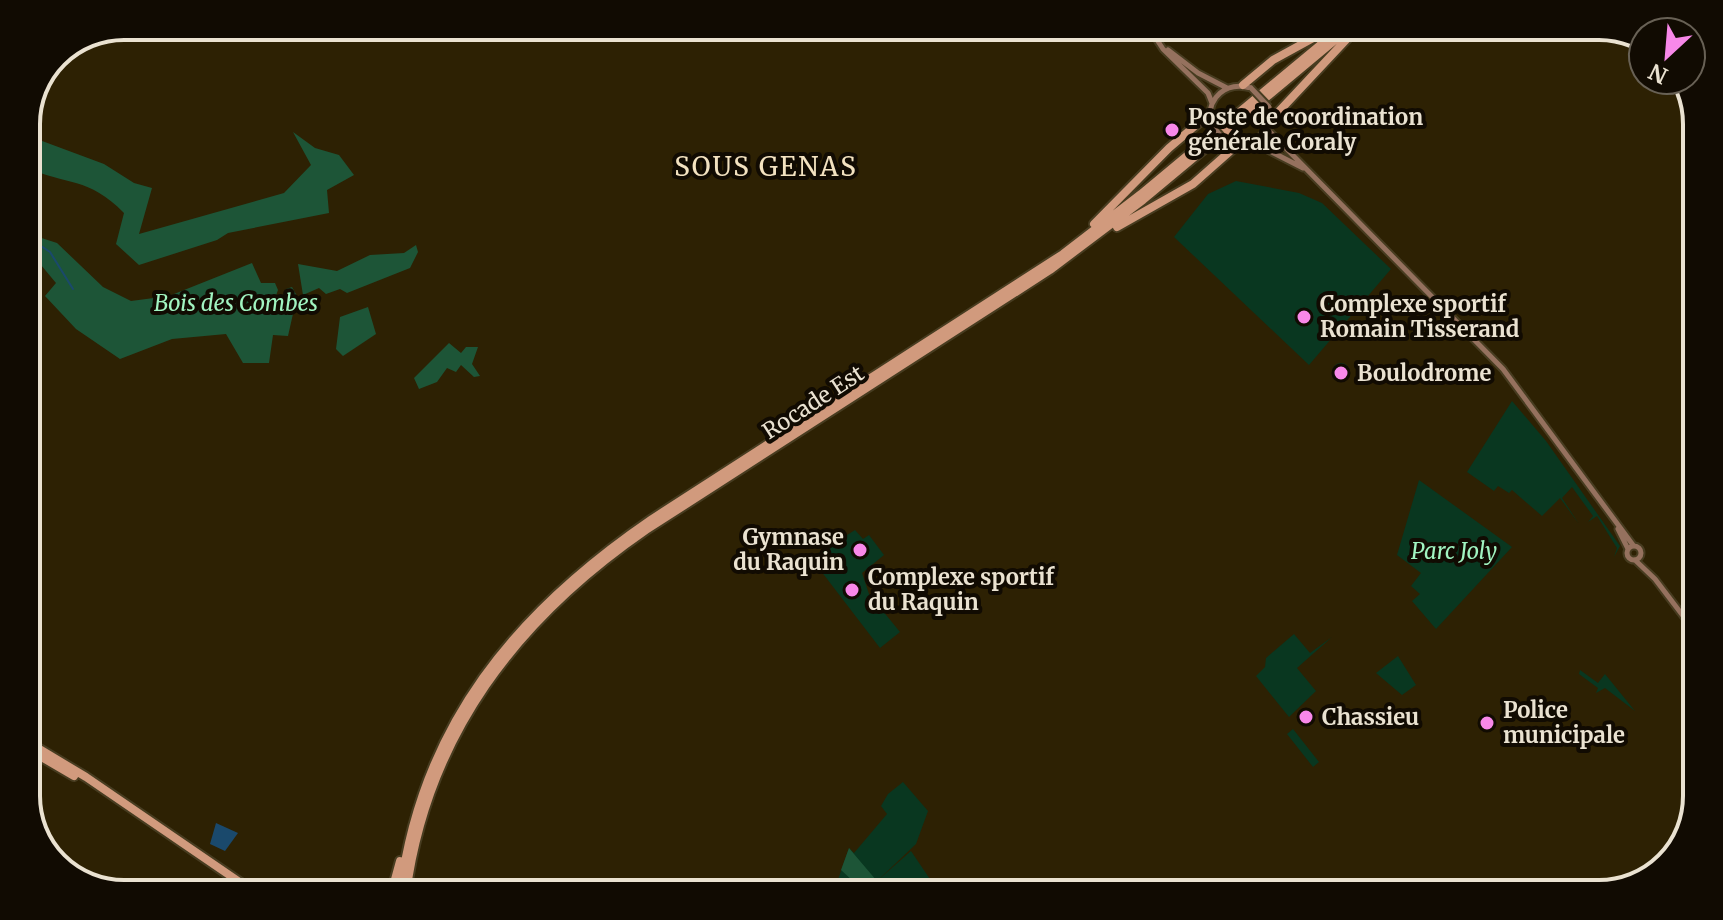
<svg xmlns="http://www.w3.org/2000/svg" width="1723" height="920" font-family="Merriweather,serif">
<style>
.green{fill:#093720}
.forest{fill:#1d5537}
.water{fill:#1a496c}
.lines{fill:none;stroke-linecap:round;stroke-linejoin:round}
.stream{stroke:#1a496c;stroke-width:2}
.secondary-casing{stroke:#473c20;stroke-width:9}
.highway-casing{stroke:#473c20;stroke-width:12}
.secondary{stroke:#95715e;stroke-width:5}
.highway{stroke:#d19a7d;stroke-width:8}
.secondary-bridge-casing{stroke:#473c20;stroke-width:9;stroke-linecap:butt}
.secondary-bridge{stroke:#95715e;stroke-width:5}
.poi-dot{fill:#f888e9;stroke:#110b02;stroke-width:3}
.labels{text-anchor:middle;stroke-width:8;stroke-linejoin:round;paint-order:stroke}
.poi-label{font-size:22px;font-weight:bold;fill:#eae2d1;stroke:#110b02;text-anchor:start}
.park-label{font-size:22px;font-style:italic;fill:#a1f4c1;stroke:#110b02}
.street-label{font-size:22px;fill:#eae2d1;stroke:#110b02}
.quarter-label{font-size:26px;letter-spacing:2px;fill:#f3e2c0;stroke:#110b02}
.rim{fill:none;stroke:#eae2d1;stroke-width:4}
</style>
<rect width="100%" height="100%" fill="#2d2103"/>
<path class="green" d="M 1236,181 L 1299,193 L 1322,203 L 1391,269 L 1309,365 L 1174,237 L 1208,194 Z
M1332 372a9 9 0 1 1 18 0a9 9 0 1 1-18 0Z
M 1512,401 L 1546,441 L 1620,546 L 1614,557 L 1617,548 L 1597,516 L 1588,522 L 1593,516 L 1572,487 L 1562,498 L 1579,524 L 1560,498 L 1542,516 L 1512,490 L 1509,493 L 1498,486 L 1494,491 L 1467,472 Z
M 1419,480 L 1512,547 L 1436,629 L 1412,601 L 1420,594 L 1411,586 L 1421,573 L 1397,555 Z
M 855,530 L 863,539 L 869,535 L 884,555 L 862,573 L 869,594 L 900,632 L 880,648 L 811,558 Z
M 1294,634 L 1310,653 L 1332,637 L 1297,668 L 1316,691 L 1289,717 L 1256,676 L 1265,667 L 1266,658 Z
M 1398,656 L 1416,685 L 1402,695 L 1376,673 Z
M 1580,670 L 1598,683 L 1605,674 L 1635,711 L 1605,688 L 1596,693 L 1598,688 L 1579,674 Z
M 1293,729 L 1319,762 L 1313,767 L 1287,734 Z
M 903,782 L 928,811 L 916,844 L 877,881 L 911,851 L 940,894 L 833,894 L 849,848 L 854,853 L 887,814 L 881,806 L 888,794 Z"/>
<path class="forest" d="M 293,132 L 315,148 L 339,155 L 354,175 L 327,190 L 329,213 L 228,233 L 217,240 L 139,265 L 116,244 L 124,213 C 88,176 67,186 26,167 L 26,135 L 104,164 L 134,183 L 152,188 L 139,234 L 284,193 L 311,165 Z
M 26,233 L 57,243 L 103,287 L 131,301 L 169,296 L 252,263 L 261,283 L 275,283 L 278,290 L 273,304 L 280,304 L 286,289 L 292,287 L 297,296 L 288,336 L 273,335 L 269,363 L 243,363 L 226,334 L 172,339 L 120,359 L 76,329 L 45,296 L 56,283 L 26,247 Z
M 416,245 L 418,252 L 410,268 L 347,293 L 340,289 L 326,294 L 319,288 L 303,295 L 298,264 L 337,271 L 370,255 L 404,253 Z
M 368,307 L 376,334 L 343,356 L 336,349 L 340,317 Z
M 449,343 L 461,353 L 466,347 L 478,347 L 472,364 L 480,376 L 474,377 L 461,365 L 456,372 L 447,368 L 437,382 L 419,389 L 414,378 Z
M 849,848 L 854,854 L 888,894 L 867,894 L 841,870 Z"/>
<path class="water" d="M 216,823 L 238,833 L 225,851 L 210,844 Z"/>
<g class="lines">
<path class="stream" d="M 26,236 L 50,252 L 73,289"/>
<g class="secondary-casing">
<path id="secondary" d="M 1148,26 L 1163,49 L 1208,93 L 1212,103
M 1168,50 L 1198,73 L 1227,88
M 1210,123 C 1207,97 1226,81 1251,88
M 1267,129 L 1503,369 L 1633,545
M 1227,143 L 1254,143 L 1267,129
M 1254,143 L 1303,168
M 1618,529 L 1628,549
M1627 553a7 7 0 1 1 14 0a7 7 0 1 1-14 0Z
M 1635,560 L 1655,579 L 1690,625"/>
</g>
<g class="highway-casing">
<path id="highway" d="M 1243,85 L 1273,60 L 1335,26
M 1269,122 L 1359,26
M 1094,224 L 1169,148 L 1209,114
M 1117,227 L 1193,184 L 1236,146
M 26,741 L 86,777 L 257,894
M 26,748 L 74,776
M 233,885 L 246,894
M 391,894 L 400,861
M 400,894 C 421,725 516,612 652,519 L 1063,254 L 1141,194 L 1343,26
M 406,894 C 427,735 517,619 646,530 L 1050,270 L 1143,200 L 1352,26"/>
</g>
<use href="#secondary" class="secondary"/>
<use href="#highway" class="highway"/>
<g class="secondary-bridge-casing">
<path id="secondary-bridge" d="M 1251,88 L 1269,107
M 1210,123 L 1227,143"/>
</g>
<use href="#secondary-bridge" class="secondary-bridge"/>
</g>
<g class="poi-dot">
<circle cx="1172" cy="130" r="8"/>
<circle cx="1304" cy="317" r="8"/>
<circle cx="1341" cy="373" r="8"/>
<circle cx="860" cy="550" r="8"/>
<circle cx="852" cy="590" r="8"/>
<circle cx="1306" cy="717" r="8"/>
<circle cx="1487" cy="723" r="8"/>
</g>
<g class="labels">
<g class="poi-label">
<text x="1188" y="125">Poste de coordination<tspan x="1188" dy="25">générale Coraly</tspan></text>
<text x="1320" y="312">Complexe sportif<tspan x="1320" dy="25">Romain Tisserand</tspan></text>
<text x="1357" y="381">Boulodrome</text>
<text x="844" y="545" text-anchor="end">Gymnase<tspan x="844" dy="25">du Raquin</tspan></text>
<text x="868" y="585">Complexe sportif<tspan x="868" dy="25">du Raquin</tspan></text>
<text x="1503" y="718">Police<tspan x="1503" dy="25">municipale</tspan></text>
<text x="1322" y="725">Chassieu</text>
</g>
<g class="park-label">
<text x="236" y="311">Bois des Combes</text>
<text x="1454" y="559">Parc Joly</text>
</g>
<g class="street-label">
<text transform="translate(813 402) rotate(-33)" y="8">Rocade Est</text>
</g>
<g class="quarter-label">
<text x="766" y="176">SOUS GENAS</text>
</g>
</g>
<path d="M0 0H1723V920H0ZM124 40H1599A84 84 0 0 1 1683 124V796A84 84 0 0 1 1599 880H124A84 84 0 0 1 40 796V124A84 84 0 0 1 124 40Z" fill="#110b02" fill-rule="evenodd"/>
<path class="rim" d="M124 40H1599A84 84 0 0 1 1683 124V796A84 84 0 0 1 1599 880H124A84 84 0 0 1 40 796V124A84 84 0 0 1 124 40Z"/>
<g transform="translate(1667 56) rotate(206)"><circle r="38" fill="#110b02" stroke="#686155" stroke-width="2"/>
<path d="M0-6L14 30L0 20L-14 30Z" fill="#f888e9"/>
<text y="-12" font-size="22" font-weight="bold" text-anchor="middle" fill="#eae2d1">N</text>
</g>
</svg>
